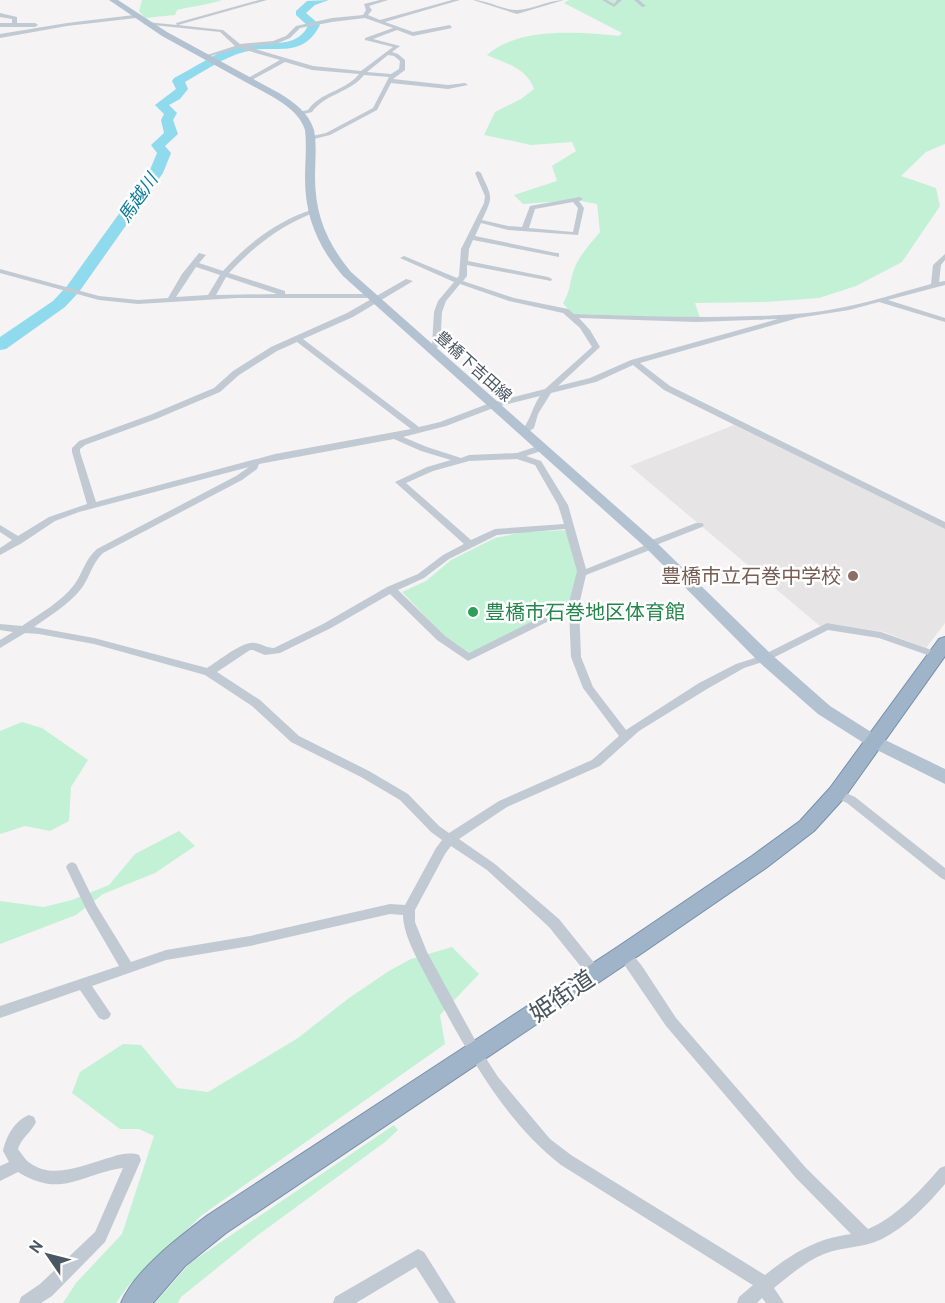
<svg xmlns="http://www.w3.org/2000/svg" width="945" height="1303" font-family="Overpass,'Noto Sans JP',sans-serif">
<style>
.education{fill:#e6e4e5}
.green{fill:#c3f1d5}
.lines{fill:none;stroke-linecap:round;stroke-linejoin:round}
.river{fill:#90daee;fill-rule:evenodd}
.trunk-casing{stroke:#7690ad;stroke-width:2}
.minor{fill:#c1cad2;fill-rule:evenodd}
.primary{fill:#b3c2d1;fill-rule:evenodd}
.trunk{fill:#9fb4c9;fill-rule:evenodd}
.education-dot{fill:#8d6e63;stroke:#fff;stroke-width:2}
.leisure-dot{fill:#2e9e5b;stroke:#fff;stroke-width:2}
.labels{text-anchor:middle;stroke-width:5;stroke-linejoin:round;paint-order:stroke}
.far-street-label{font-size:16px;fill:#4a5661;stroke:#fff}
.far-water-label{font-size:18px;font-style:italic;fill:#0c7c9b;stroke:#fff}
.education-label{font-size:20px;fill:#785e54;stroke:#fff;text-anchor:end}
.leisure-label{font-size:20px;fill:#27864d;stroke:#fff;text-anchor:start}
.near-street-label{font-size:24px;fill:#4a5661;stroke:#fff}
</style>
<rect width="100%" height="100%" fill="#f5f3f3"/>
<path class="education" d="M 734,425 L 945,529 L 945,623 L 926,648 L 884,632 L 827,623 L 820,626 L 630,466 Z"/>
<path class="green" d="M 142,0 L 222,0 C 208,5 192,6 177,10 L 175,15 L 145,18 L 139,11 Z
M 569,0 L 945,0 L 945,144 L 926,152 L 901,176 L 936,188 L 940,206 L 902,262 L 856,286 L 819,298 L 765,302 L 695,303 L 700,318 L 572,314 L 563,303 C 570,291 569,288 572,276 C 575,260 590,244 600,232 L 597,204 L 575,200 L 523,204 L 514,195 L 557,181 L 552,166 L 576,151 L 572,142 L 531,145 L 484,135 L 495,112 L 521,99 L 534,89 C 527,68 505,63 487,55 C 518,27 579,32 619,36 L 622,33 L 564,3 Z
M 569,530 L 579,573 L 571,603 L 468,654 L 444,636 L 402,592 L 426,581 L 451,560 L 495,538 L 524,532 Z
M 22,722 L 42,728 L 88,760 L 71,787 L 69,821 L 50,831 L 25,826 L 0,834 L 0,731 Z
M 179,831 L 195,846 L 155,873 L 103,894 L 76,915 L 0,944 L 0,901 L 44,907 L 72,900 L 109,885 L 135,854 Z
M 452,947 L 479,974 L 440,1015 L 445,1044 L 202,1215 L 128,1286 L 116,1303 L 63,1303 L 76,1283 L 122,1234 L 154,1136 L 139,1129 L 120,1129 L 72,1093 L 80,1072 L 123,1044 L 141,1045 L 177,1088 L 208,1092 L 298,1038 L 349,998 L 389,971 L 411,959 Z
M 394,1125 L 398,1130 L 385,1142 L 258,1235 L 181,1297 L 178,1303 L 155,1303 L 190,1263 Z"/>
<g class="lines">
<path class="river" d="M 329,0 L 315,5 L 306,13 L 320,25 C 301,61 274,43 244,52 C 224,57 203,72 185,82 L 188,89 L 180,99 L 169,105 L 177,113 L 173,120 L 178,134 L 165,146 L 171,153 L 163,173 L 79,292 L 65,307 L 6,349 L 0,350 L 0,337 L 53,301 L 67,286 L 149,172 L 157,153 L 151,145 L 164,133 L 161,120 L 164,114 L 155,105 L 176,89 L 172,81 L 174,78 C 194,68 215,53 236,46 C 260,38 294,53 308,26 L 296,15 L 296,11 L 307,1 Z"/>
<g class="trunk-casing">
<path id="trunk" d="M 945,637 L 945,656 L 844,798 L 814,831 L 766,868 L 632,960 L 226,1233 L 185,1266 L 153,1303 L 121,1303 C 135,1270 179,1237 208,1215 L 616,948 L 752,856 L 800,821 L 830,788 L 939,639 Z"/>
</g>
<path class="minor" d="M 259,0 L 267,0 L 178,25 L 223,30 L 240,44 L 273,41 L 286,36 L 296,26 L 332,18 L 363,15 L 366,10 L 364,4 L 380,0 L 388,0 L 369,6 L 372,10 L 368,15 L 380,20 L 452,0 L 460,0 L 385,22 L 413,32 L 450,25 L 452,28 L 413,36 L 397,30 L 373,39 L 400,46 L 392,52 L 398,54 L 405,60 L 405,70 L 393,79 L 448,85 L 465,83 L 468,85 L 448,89 L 391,83 L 377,110 L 330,135 L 310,140 L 308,139 L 308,137 L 326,133 L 373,108 L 389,77 L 364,75 C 351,92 325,94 312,112 L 300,115 L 297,113 L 298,112 L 308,110 C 320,92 346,91 359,74 L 312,70 L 285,62 L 250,81 L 247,79 L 248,78 L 280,60 L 239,48 L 207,57 L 207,55 L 235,46 L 220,32 L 143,24 L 146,22 L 177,25 L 176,23 ZM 365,18 L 393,28 L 365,38 L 365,40 L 393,47 L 361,71 L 313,66 L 248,47 L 276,44 L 290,38 L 300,28 L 332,22 ZM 388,55 L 394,56 L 400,61 L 399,69 L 391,74 L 367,72 Z
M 473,0 C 488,0 505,11 518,10 C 534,9 548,0 564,0 L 517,14 Z
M 602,0 L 607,0 L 614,4 L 617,0 L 622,0 L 614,7 Z
M 634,0 L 639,0 L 646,6 L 642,7 Z
M 0,13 L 17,17 L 17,23 L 35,23 L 38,25 L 35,27 L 0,27 L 0,23 L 12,23 L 12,19 L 0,17 Z
M 134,15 L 136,18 L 67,26 L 0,38 L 0,34 L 67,23 Z
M 478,171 L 481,173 C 492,198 494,195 482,220 L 508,226 L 522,227 L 530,206 L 580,197 L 583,199 L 579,201 L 584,208 L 578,235 L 508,230 L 481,223 L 475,236 L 556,253 L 559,253 L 559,257 L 473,240 L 469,249 L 468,261 L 548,277 L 552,279 L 551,281 L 467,265 L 467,276 L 463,281 L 514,298 L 568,309 L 574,314 C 651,316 729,320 807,313 C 849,309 891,295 931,284 L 933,265 L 945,254 L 945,260 L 941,265 L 939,282 L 945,281 L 945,285 L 888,300 L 945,318 L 945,322 L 879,302 L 849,310 L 798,318 L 640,363 L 670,386 L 945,522 L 945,529 L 664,390 L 633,365 L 596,382 L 551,393 L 538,414 L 534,428 L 524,435 L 520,432 C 530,423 532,407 540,396 L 496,407 L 446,426 L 403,437 L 427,447 L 461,458 L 469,455 L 517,453 L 538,446 L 544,446 L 544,450 L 526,456 L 541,461 L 568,505 L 586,569 L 646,545 L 647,542 L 696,523 L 702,523 L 704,525 L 702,527 L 656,545 L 655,548 L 586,575 L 579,605 L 581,657 L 593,687 L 626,730 L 699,683 L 736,664 L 761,656 L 827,623 L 881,632 L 940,653 L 941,655 L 936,658 L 879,638 L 828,630 L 769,660 L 744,668 L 707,689 L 639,731 L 600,766 L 507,807 L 459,839 L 495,864 L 559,919 L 600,970 L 602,974 L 600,978 L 595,979 L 590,978 L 549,927 L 487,870 L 451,846 L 445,854 L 415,910 L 415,922 L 427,952 L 480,1049 L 498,1077 L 550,1139 L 571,1155 L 765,1275 C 793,1253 815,1239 851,1234 L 796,1178 L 666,1026 L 617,954 L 619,950 L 624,949 L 629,950 L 642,966 L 676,1018 L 806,1168 L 868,1229 C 896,1217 920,1191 940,1168 L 945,1166 L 945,1184 C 927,1205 907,1226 882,1239 C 861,1249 843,1246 824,1254 C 806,1261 789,1276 774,1288 L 784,1303 L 766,1303 L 762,1298 L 757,1303 L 737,1303 L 739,1297 L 753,1285 L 751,1284 L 561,1165 C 502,1119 467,1051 432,987 C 422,967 403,937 403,915 L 390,914 L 250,946 L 166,960 L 92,986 L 111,1014 L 109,1018 L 104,1020 L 99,1018 L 80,990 L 0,1018 L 0,1006 L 119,966 L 87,911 L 66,867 L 68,864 L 72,862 L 76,864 L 96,905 L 131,962 L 166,950 L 250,936 L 390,904 L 405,905 L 436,848 L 442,840 L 431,832 L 400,800 L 361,777 L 291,742 L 252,706 L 205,675 L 94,644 L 39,634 L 25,633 L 0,648 L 0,640 L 13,632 L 0,630 L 0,624 L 22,626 C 39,614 61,602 74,585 C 83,573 85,559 97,549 L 236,476 L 249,467 L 79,512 L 55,521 L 22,543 L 0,555 L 0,548 L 12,540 L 0,532 L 0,525 L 18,536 L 49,517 L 87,504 L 72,452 L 72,448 L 79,441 L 150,415 L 214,388 L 233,371 L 271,347 L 347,313 L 406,279 L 413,281 L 353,317 L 303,339 L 419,427 L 440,422 L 490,403 L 545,389 L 592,347 L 580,328 L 563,313 L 509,301 L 460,284 L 446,301 L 442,312 L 440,346 L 430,351 L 426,349 L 432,345 L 434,312 L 438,301 L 454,282 L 400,258 L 404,256 L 457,278 L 459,276 L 461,249 L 484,203 L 485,196 L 475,173 ZM 573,202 L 578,208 L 573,232 L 529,228 L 535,209 ZM 579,318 L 696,322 L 778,319 L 631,360 L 590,378 L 558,386 L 600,347 L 590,330 ZM 297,342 L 411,429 L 275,454 L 96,502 L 80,452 L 80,449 L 85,445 L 156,419 L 220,392 L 239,375 L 277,351 ZM 394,439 L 421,451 L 451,460 L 427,467 L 395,482 L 464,544 L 443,555 L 418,574 L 387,587 L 323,624 L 274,648 C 266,648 263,644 255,643 C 242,641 219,661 207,668 L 94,638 L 34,627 C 50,616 69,604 81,589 C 90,577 92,563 103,553 L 242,480 L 257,469 L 259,464 ZM 517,459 L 535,465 L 558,505 L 564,524 L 495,529 L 471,540 L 406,483 L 433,471 L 469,461 ZM 565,529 L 577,571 L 569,603 L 469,653 L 445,636 L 398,590 L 424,578 L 449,559 L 497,535 ZM 390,594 L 437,640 L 468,661 L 569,611 L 571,657 L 583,688 L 619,736 L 592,760 L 499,801 L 449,833 L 439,826 L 408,794 L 369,771 L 299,736 L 260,700 L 217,672 L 250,650 L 253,650 L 265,655 L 280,653 L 331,628 Z
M 311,210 L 314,212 L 313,213 C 280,226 253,247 229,273 L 285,291 L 285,294 L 375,294 L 375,298 L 237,298 L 138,304 L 99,300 L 0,273 L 0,269 L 99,296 L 138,300 L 168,298 L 182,274 L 199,253 L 206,255 L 199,263 L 223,271 C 246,245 277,221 311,210 ZM 196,267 L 220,275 L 208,295 L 176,297 ZM 226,277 L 277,294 L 216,295 Z
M 837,789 L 855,797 L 945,868 L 945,880 L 941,878 L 847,803 L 833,796 L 831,793 L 833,790 Z
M 29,1115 L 34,1117 L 36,1122 C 31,1133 21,1138 18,1149 C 22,1154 25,1160 30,1163 C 54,1181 87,1163 112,1157 C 120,1154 131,1152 139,1155 L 141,1160 L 105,1242 L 52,1296 L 41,1303 L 19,1303 L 21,1297 L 40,1284 L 95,1232 L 123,1168 C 80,1174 62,1199 18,1172 L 0,1181 L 0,1166 L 9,1162 L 3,1151 C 6,1137 14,1121 29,1115 Z
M 418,1249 L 424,1252 L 456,1303 L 439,1303 L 416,1267 L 356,1303 L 333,1303 L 335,1297 Z"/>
<path class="primary" d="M 109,0 L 118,0 L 167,32 L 279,93 C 294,102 309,113 314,130 C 317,146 315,162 315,177 C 315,215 327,243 351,272 L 655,541 L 771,654 L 830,706 L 879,737 L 945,769 L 945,784 L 867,745 L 818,714 L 759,662 L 645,547 L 343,276 C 318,247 305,217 305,178 C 305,162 307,146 305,130 C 300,114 286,105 273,97 L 162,36 Z"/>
<use href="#trunk" class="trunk"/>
</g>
<circle class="education-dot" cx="853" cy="576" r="6"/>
<circle class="leisure-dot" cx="473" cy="612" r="6"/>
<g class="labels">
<g class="far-street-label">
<text transform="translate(474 366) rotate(42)" y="6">豊橋下吉田線</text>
</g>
<g class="far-water-label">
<text transform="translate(138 198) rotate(-55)" y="6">馬越川</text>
</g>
<g class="education-label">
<text x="841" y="583">豊橋市立石巻中学校</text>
</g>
<g class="leisure-label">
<text x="485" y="619">豊橋市石巻地区体育館</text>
</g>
<g class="near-street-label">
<text transform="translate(562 996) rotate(-34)" y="8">姫街道</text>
</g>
</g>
<g transform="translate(48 1255) rotate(305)" stroke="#ffffff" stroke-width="4.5" paint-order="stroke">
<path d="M0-4.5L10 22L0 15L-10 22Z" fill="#4a5661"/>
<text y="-9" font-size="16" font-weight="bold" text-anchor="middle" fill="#4a5661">N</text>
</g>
</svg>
